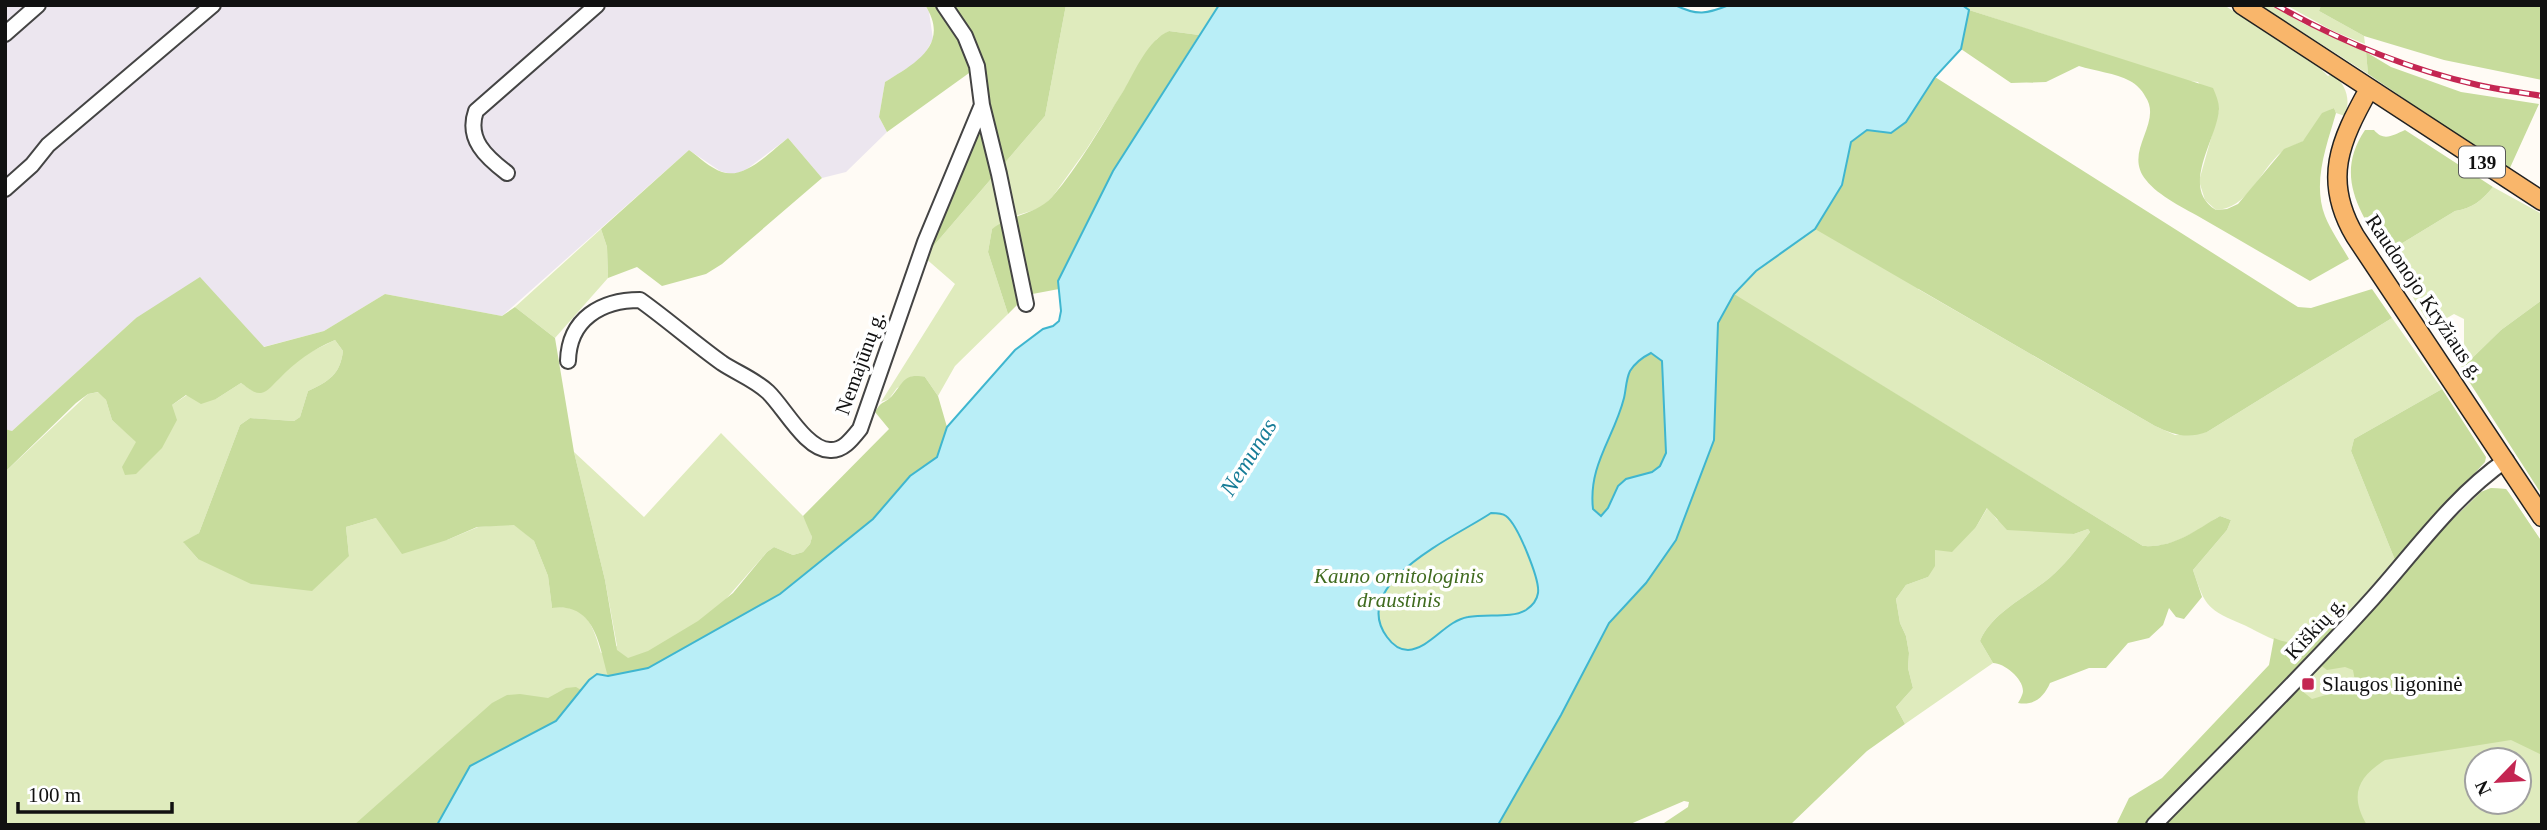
<svg xmlns="http://www.w3.org/2000/svg" width="2547" height="830" font-family="'Times New Roman',serif">
<style>
.industrial{fill:#ece6ef}
.green{fill:#dfebbd;fill-rule:evenodd}
.forest{fill:#c7dc9c}
.water{fill:#b9eef7;stroke:#3fb6cf;stroke-width:2;fill-rule:evenodd}
.lines{fill:none;stroke-linecap:round;stroke-linejoin:round}
.minor-casing{stroke:#444;stroke-width:18}
.major-casing{stroke:#222;stroke-width:21}
.minor{stroke:#fff;stroke-width:14}
.major{stroke:#f9b66b;stroke-width:18}
.rail-casing{stroke:#c42652;stroke-width:6}
.rail{stroke:#fff;stroke-width:3.5;stroke-dasharray:10;stroke-linecap:butt}
.poi-dot{fill:#c42652;stroke:#fff;stroke-width:2.5}
.labels{text-anchor:middle;stroke-width:7;stroke-linejoin:round;paint-order:stroke}
.shield{fill:#fff;stroke:#585858;stroke-width:2}
.shield-label{font-size:19px;font-weight:bold;fill:#111}
.street-label{font-size:21px;fill:#111;stroke:#fff}
.park-label{font-size:21px;font-style:italic;fill:#406b1f;stroke:#fff}
.poi-label{font-size:21px;fill:#111;stroke:#fff;text-anchor:start}
.water-label{font-size:23px;font-style:italic;fill:#167c97;stroke:#fff}
</style>
<rect width="100%" height="100%" fill="#fffbf5"/>
<path class="industrial" d="M 5,5 L 925,5 L 929,12 L 933,39 L 922,59 L 885,82 L 879,117 L 887,132 L 846,172 L 822,178 L 788,138 L 747,169 L 734,175 L 720,171 L 689,150 L 502,316 L 385,294 L 324,331 L 263,347 L 136,318 L 12,431 L 5,429 Z"/>
<path class="green" d="M 1066,5 L 1219,5 L 1199,35 L 1169,31 L 1157,39 L 1086,150 L 1053,196 L 1041,208 L 1018,215 L 992,229 L 988,252 L 1008,314 L 955,366 L 938,396 L 925,377 L 897,388 L 889,399 L 881,402 L 955,284 L 924,257 L 1045,116 Z
M 1962,5 L 2224,5 L 2321,69 L 2328,76 L 2333,73 C 2346,86 2351,98 2345,116 L 2336,113 L 2334,108 C 2316,116 2318,127 2306,139 C 2298,145 2287,147 2278,155 C 2258,175 2247,208 2216,210 L 2205,200 L 2199,181 L 2219,110 L 2198,82 L 2187,81 L 1969,10 Z
M 2260,5 L 2273,5 L 2304,24 L 2366,52 L 2368,74 Z
M 2286,5 L 2321,5 L 2319,11 L 2364,36 L 2365,44 L 2333,31 Z
M 1928,88 L 1918,289 L 2155,426 L 2175,435 L 2207,432 L 2392,318 L 2442,389 L 2354,439 L 2351,451 L 2395,560 C 2373,584 2324,648 2288,644 C 2277,643 2255,630 2244,625 C 2208,610 2205,607 2193,570 L 2227,530 L 2231,520 L 2220,516 C 2194,532 2174,548 2143,546 L 1829,353 L 1551,825 L 5,825 L 5,472 L 88,394 L 99,392 L 106,400 L 112,420 L 137,442 L 172,405 L 187,395 L 216,399 L 241,383 L 253,391 C 280,386 275,378 294,363 C 306,353 321,347 335,340 L 343,351 C 340,375 329,381 308,391 L 300,417 L 294,421 L 250,418 L 240,425 L 199,533 L 184,543 L 198,559 L 349,556 L 346,527 L 376,518 L 447,540 L 478,527 L 514,524 L 534,541 L 548,576 L 552,608 C 586,603 593,625 601,653 L 617,646 L 605,580 L 574,452 L 644,517 L 721,433 L 803,516 L 809,527 L 812,537 L 810,544 L 803,552 L 793,555 L 774,547 L 767,552 L 726,599 L 755,619 Z
M 2493,187 L 2542,214 L 2542,300 L 2501,330 L 2461,369 L 2464,355 L 2464,319 L 2454,314 L 2431,327 L 2386,253 L 2455,211 C 2473,208 2481,201 2493,187 Z
M 601,229 L 607,247 L 608,278 L 555,338 L 515,307 Z
M 2491,488 L 2506,489 L 2509,493 L 2542,542 L 2542,825 L 2160,825 L 2481,492 ZM 2477,760 L 2519,760 L 2519,802 L 2477,802 Z
M 1988,507 L 1997,520 L 2074,534 L 2088,529 L 2090,532 C 2079,546 2068,561 2055,573 C 2032,595 1993,610 1980,641 L 1993,663 L 1905,724 L 1896,707 L 1913,688 L 1908,668 L 1909,653 L 1906,636 L 1900,623 L 1896,599 L 1906,585 L 1928,577 L 1935,550 L 1976,527 Z"/>
<path class="forest" d="M 925,5 L 1066,5 L 1045,116 L 924,257 L 988,102 L 983,63 L 887,132 L 879,117 L 885,82 C 914,64 951,45 925,5 Z
M 2321,5 L 2542,5 L 2542,80 L 2444,60 L 2364,36 L 2319,11 Z
M 1969,10 L 2213,88 C 2216,95 2219,102 2219,109 C 2217,140 2179,188 2216,210 L 2227,209 L 2238,204 L 2284,149 L 2303,141 L 2322,113 L 2334,108 L 2336,113 C 2327,145 2312,182 2325,216 C 2331,231 2341,245 2349,259 L 2310,281 C 2274,260 2239,240 2203,219 C 2186,209 2158,196 2146,180 C 2122,151 2164,123 2145,96 C 2142,90 2136,84 2130,81 C 2116,73 2094,71 2079,66 L 2046,82 L 2011,83 L 1961,49 Z
M 1169,31 L 1199,35 L 1113,171 L 1058,280 L 1059,289 L 1027,295 L 1008,314 L 988,252 L 992,229 C 1011,214 1036,215 1052,197 C 1080,165 1101,126 1124,90 C 1135,71 1148,40 1169,31 Z
M 2366,52 L 2391,67 L 2461,92 L 2539,104 L 2509,170 L 2368,74 Z
M 1935,77 L 2298,307 L 2311,308 L 2372,289 L 2392,318 L 2207,432 C 2187,439 2174,435 2155,426 L 1815,229 L 1842,185 L 1851,142 L 1867,130 L 1891,133 L 1906,122 Z
M 2365,130 L 2374,130 C 2384,142 2393,135 2405,130 L 2493,187 C 2481,201 2473,208 2455,211 L 2386,253 C 2360,213 2334,176 2365,130 Z
M 788,138 L 822,178 L 722,264 L 706,274 L 662,286 L 637,267 L 608,278 L 607,247 L 601,229 L 689,150 C 699,157 710,168 722,172 C 745,180 771,151 788,138 Z
M 200,277 L 264,347 L 324,331 L 385,294 L 502,316 L 515,307 L 555,338 L 574,452 L 605,580 L 617,650 L 628,658 L 648,651 L 698,621 L 733,593 L 767,552 L 774,547 L 793,555 L 803,552 L 810,544 L 812,537 L 803,516 L 889,429 L 875,412 C 882,400 884,404 892,396 C 904,382 904,373 925,377 L 938,396 L 947,427 L 937,457 L 910,476 L 873,519 L 780,594 L 648,668 L 608,676 C 599,645 595,602 552,608 L 548,576 L 534,541 L 514,525 L 477,527 L 447,540 L 402,554 L 376,518 L 346,527 L 349,556 L 312,591 L 251,584 L 198,559 L 183,542 L 199,533 L 240,425 L 250,418 L 294,421 L 300,417 L 308,391 C 329,381 340,375 343,351 L 335,340 C 312,350 296,361 279,379 C 274,383 268,392 261,393 C 254,394 247,387 241,383 L 216,399 L 201,404 L 186,395 L 172,405 L 177,420 L 162,448 L 136,474 L 125,475 L 122,467 L 136,442 L 112,420 L 106,400 L 98,392 L 88,394 L 76,403 L 5,472 L 5,429 L 12,431 L 136,318 Z
M 1734,294 L 2143,546 C 2174,548 2194,531 2220,516 L 2231,520 L 2227,530 L 2193,570 L 2202,597 L 2184,619 L 2176,617 L 2169,608 L 2163,625 L 2149,638 L 2128,643 L 2106,668 L 2089,668 L 2050,683 C 2044,697 2034,706 2018,703 C 2020,700 2023,694 2023,691 C 2023,678 2004,663 1993,663 L 1980,641 C 1993,610 2032,595 2055,573 C 2068,561 2079,546 2090,532 L 2088,529 L 2074,534 L 2007,530 L 1987,508 L 1976,527 L 1952,552 L 1935,550 L 1935,566 L 1928,577 L 1906,585 L 1896,599 L 1900,623 L 1906,636 L 1909,653 L 1908,668 L 1913,688 L 1896,707 L 1905,724 L 1867,751 L 1790,825 L 1661,825 L 1688,807 L 1689,802 L 1684,801 L 1628,825 L 1498,825 L 1561,715 L 1609,623 L 1646,583 L 1676,540 L 1714,440 L 1718,323 Z
M 2542,300 L 2542,495 L 2461,369 L 2501,330 Z
M 1651,353 L 1662,361 L 1666,453 L 1660,466 L 1652,472 L 1626,479 L 1612,497 L 1608,508 L 1602,517 L 1593,510 C 1588,465 1613,439 1624,398 C 1626,390 1626,379 1630,371 C 1635,363 1643,358 1651,353 Z
M 2442,389 L 2486,457 L 2485,462 L 2395,560 L 2351,451 L 2354,439 Z
M 2491,488 L 2506,489 L 2509,493 L 2542,542 L 2542,755 L 2511,740 L 2385,760 C 2358,777 2349,795 2367,825 L 2160,825 L 2296,686 L 2312,699 L 2350,688 L 2355,681 L 2353,670 L 2345,667 L 2327,670 L 2319,664 L 2431,540 L 2481,492 Z
M 2334,625 L 2330,637 L 2273,693 L 2147,825 L 2116,825 L 2129,798 L 2162,778 L 2269,665 L 2274,638 C 2299,649 2313,639 2334,625 Z
M 576,687 L 581,690 L 556,721 L 470,766 L 437,825 L 354,825 L 492,703 L 507,695 L 520,694 L 548,698 L 566,688 Z"/>
<path class="water" d="M 1219,5 L 1675,5 C 1697,16 1707,14 1729,5 L 1962,5 L 1969,10 L 1961,49 L 1935,77 L 1906,122 L 1891,133 L 1867,130 L 1851,142 L 1842,185 L 1815,229 L 1756,271 L 1734,294 L 1718,323 L 1714,440 L 1676,540 L 1646,583 L 1609,623 L 1561,715 L 1498,825 L 437,825 L 470,766 L 556,721 L 589,680 L 597,674 L 608,676 L 648,668 L 780,594 L 873,519 L 910,476 L 937,457 L 947,427 L 1015,350 L 1043,329 L 1053,326 L 1059,321 L 1061,311 L 1058,281 L 1113,171 ZM 1651,353 L 1662,361 L 1666,453 L 1660,466 L 1652,472 L 1626,479 L 1618,486 L 1608,508 L 1601,516 L 1593,509 C 1588,465 1614,438 1624,398 C 1626,390 1626,379 1630,371 C 1635,363 1643,357 1651,353 ZM 1491,513 C 1497,513 1502,513 1506,516 C 1518,525 1540,580 1538,593 C 1537,600 1532,606 1526,610 C 1510,619 1486,613 1468,617 C 1445,621 1431,648 1408,650 C 1399,650 1392,644 1387,637 C 1347,583 1459,535 1491,513 Z"/>
<g class="lines">
<g class="minor-casing">
<path id="minor" d="M 944,5 L 965,36 L 977,66 L 982,105 L 999,174 L 1026,304
M 5,34 L 38,5
M 507,173 C 486,157 466,139 476,111 L 597,5
M 5,189 L 32,165 L 48,145 L 213,5
M 568,361 C 569,319 601,300 640,300 C 668,320 694,343 722,363 C 737,373 754,379 768,392 C 784,407 806,450 830,450 C 843,451 852,439 860,429 L 925,242 L 982,105
M 2154,825 C 2227,750 2303,676 2373,598 C 2416,550 2453,497 2506,460"/>
</g>
<g class="major-casing">
<path id="major" d="M 2242,5 L 2542,201
M 2369,89 C 2340,141 2322,180 2355,236 L 2542,517"/>
</g>
<use href="#minor" class="minor"/>
<use href="#major" class="major"/>
<g class="rail-casing">
<path id="rail" d="M 2276,5 C 2338,40 2408,69 2478,85 C 2499,90 2520,92 2542,96"/>
</g>
<use href="#rail" class="rail"/>
</g>
<rect class="poi-dot" x="2301" y="677" width="14" height="14" rx="3.5"/>
<g class="labels">
<rect class="shield" x="2459" y="146.5" width="46" height="31" rx="5"/>
<g class="shield-label">
<text x="2482" y="169">139</text>
</g>
<g class="street-label">
<text transform="translate(2425 297) rotate(56)" y="7">Raudonojo Kryžiaus g.</text>
<text transform="translate(860 363) rotate(-70)" y="7">Nemajūnų g.</text>
<text transform="translate(2315 628) rotate(-47)" y="7">Kiškių g.</text>
</g>
<g class="park-label">
<text x="1399" y="583">Kauno ornitologinis<tspan x="1399" dy="24">draustinis</tspan></text>
</g>
<g class="poi-label">
<text x="2322" y="691">Slaugos ligoninė</text>
</g>
<g class="water-label">
<text transform="translate(1248 457) rotate(-58)" y="8">Nemunas</text>
</g>
</g>
<rect width="2547" height="830" fill="none" stroke="#111111" stroke-width="14"/>
<g transform="translate(2498 781) rotate(245)"><circle r="33" fill="#ffffff" stroke="#a0a0a0" stroke-width="2"/>
<path d="M0-5L12 26L0 18L-12 26Z" fill="#c42652"/>
<text y="-10" font-size="19" font-weight="bold" text-anchor="middle" fill="#111111">N</text>
</g>
<path d="M18 802v10h154v-10" fill="none" stroke="#111111" stroke-width="3.5"/>
<text x="28" y="802" font-size="21" fill="#111111" stroke="#ffffff" stroke-width="5" paint-order="stroke">100 m</text>
</svg>
